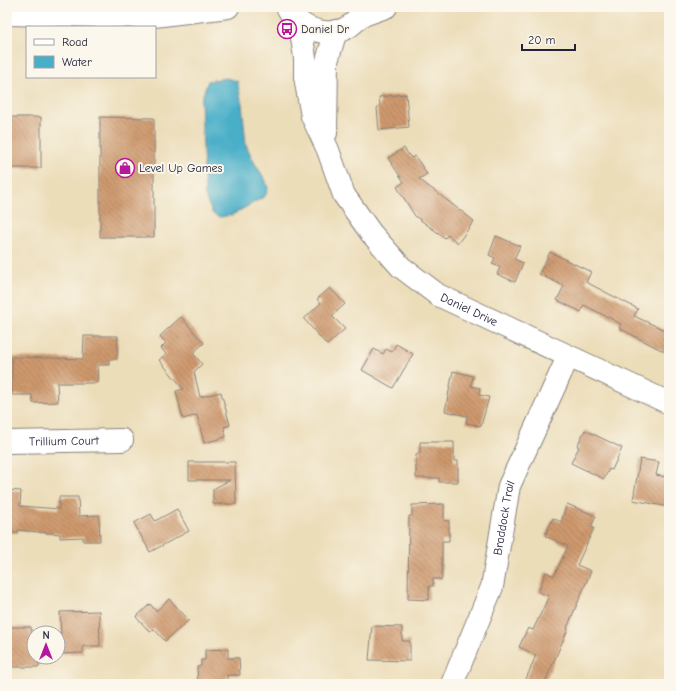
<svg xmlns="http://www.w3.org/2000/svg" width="676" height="691" font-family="'Comic Neue',sans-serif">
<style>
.water{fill:#49afc8;stroke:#366882}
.building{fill:url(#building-back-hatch)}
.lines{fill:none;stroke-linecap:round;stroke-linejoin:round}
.minor-casing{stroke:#87807a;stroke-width:24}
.major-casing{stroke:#87807a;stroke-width:24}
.minor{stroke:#fff;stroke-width:22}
.major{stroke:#fff;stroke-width:22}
.labels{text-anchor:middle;stroke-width:4;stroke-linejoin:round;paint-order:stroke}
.poi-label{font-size:12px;fill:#22223b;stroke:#fbf7ec;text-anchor:start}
.street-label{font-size:12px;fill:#22223b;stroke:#fbf7ec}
</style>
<defs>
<pattern id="building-back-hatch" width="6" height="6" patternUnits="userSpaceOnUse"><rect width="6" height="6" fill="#ce996d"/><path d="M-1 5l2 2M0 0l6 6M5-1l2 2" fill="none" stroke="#a77c5b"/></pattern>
</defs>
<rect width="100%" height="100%" fill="#fbf7ec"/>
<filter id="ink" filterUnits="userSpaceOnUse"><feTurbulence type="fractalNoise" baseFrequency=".025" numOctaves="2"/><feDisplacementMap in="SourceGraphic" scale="8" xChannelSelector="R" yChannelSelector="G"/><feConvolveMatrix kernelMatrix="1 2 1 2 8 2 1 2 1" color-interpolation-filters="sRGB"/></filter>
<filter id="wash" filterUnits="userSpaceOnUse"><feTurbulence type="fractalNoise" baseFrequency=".012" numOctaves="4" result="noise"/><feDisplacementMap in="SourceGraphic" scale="16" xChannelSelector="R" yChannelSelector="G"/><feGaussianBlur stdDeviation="0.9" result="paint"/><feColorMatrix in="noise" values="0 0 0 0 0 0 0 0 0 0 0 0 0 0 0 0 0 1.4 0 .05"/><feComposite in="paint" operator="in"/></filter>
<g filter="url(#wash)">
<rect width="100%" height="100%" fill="#ecddb9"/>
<path class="water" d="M 226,78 L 237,81 L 242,104 L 246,145 L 254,162 L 266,181 L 268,189 L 265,196 L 232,215 L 220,217 L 213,214 L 205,197 L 201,100 L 208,81 Z"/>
<g id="blocks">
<path class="building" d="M 406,94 L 409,127 L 379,130 L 377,108 L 380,105 L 379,97 Z
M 7,117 L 41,117 L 41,168 L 7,168 Z
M 100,117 L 154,118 L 154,237 L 100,237 Z
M 404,148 L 411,158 L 415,156 L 427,174 L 419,179 L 474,221 L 458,243 L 448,235 L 445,238 L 415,216 L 397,187 L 404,182 L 388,158 Z
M 496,236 L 520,246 L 514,259 L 523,263 L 515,282 L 497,274 L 500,267 L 492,264 L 495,258 L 489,255 Z
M 550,252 L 591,272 L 586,282 L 638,309 L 634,316 L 669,332 L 669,354 L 619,328 L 621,324 L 584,305 L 581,312 L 557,300 L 564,286 L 539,274 Z
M 330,288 L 345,304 L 332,316 L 345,329 L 327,345 L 304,319 L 321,303 L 317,299 Z
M 181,317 L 204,343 L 193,353 L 202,364 L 194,372 L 200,397 L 221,392 L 230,425 L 224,427 L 226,437 L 204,443 L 197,415 L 183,419 L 176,391 L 184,389 L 159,360 L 166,354 L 161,348 L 166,343 L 160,336 Z
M 84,336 L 118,336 L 117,359 L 109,359 L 109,365 L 98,365 L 97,383 L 57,383 L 58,402 L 33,403 L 32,395 L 12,395 L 12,357 L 83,359 Z
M 396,344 L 413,354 L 393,388 L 362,370 L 374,349 L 383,354 L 386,349 L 392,352 Z
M 453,371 L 473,376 L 471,386 L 480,388 L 479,395 L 489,397 L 481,426 L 466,423 L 467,416 L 445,411 Z
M 585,430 L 622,448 L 612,470 L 609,469 L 604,479 L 571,463 L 579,447 L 577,446 Z
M 420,442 L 454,442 L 454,461 L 458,461 L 458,482 L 439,482 L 439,478 L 416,478 L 416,455 L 420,453 Z
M 640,459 L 659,462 L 656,475 L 666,477 L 665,485 L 669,485 L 669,507 L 633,500 Z
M 189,462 L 235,462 L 236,504 L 213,504 L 213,489 L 230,480 L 189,480 Z
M 7,490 L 21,491 L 20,506 L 59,509 L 59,497 L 78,497 L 79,516 L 99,515 L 100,541 L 83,541 L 83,537 L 60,538 L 60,534 L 18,530 L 18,533 L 7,533 Z
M 444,504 L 444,521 L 449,521 L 449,541 L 442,541 L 442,579 L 433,579 L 433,586 L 429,586 L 429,600 L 408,599 L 409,516 L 412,516 L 412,505 Z
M 567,504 L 596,516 L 591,527 L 594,528 L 577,565 L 591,571 L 567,628 L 568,629 L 544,684 L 524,684 L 536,655 L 519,647 L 528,628 L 533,630 L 549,596 L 538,592 L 546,572 L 554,576 L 568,546 L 545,536 L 553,518 L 561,522 Z
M 177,509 L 189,531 L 150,552 L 134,523 L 151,514 L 155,521 Z
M 169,599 L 189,620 L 165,641 L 154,629 L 150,632 L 136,617 L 150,604 L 156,611 Z
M 99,611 L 100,646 L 83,646 L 83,653 L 58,654 L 58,634 L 61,634 L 60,612 Z
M 372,626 L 402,627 L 402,641 L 410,641 L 410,661 L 369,660 Z
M 7,627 L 31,627 L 32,647 L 34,647 L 34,657 L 39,657 L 39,667 L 7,667 Z
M 228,649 L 228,658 L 239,658 L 240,675 L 227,675 L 227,684 L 198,684 L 197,667 L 201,666 L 201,660 L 205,660 L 205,650 Z"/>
</g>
</g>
<g filter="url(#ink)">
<use href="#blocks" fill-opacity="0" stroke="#87807a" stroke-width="1"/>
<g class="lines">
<g class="minor-casing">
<g id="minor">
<path id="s1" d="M 300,24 L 305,58 L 305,77 L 312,116 L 328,150 L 344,195 L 371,233 L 401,267 L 438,295 L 669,403"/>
<path d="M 326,133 L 327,61 L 336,31"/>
<path id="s2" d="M 7,442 L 122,440"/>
<path id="s3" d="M 452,684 L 492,587 L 509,486 L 568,357"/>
</g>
</g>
<g class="major-casing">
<path id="major" d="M 287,7 C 303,38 351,43 364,7
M 7,14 L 146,17 L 228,7
M 358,17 L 386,7"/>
</g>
<use href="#minor" class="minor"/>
<use href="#major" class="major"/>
</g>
</g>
<defs>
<g id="bus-ring" transform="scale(1)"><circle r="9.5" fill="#fbf7ec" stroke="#b5179e" stroke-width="1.5"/><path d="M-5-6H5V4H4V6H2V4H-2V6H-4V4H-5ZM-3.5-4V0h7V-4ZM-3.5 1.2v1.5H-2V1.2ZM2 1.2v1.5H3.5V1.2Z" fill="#b5179e"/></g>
<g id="shop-ring" transform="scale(1)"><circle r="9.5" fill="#fbf7ec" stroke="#b5179e" stroke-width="1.5"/><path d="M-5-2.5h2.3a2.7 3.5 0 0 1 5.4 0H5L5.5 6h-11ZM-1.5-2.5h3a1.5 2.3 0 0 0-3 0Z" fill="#b5179e"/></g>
</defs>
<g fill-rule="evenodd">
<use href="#bus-ring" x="287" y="29"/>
<use href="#shop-ring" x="125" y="168"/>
</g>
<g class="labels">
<g class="poi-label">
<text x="301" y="33">Daniel Dr</text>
<text x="139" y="172">Level Up Games</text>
</g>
<g class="street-label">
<text dy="4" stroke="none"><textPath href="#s1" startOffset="351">Daniel Drive</textPath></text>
<text dy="4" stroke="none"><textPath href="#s2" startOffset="57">Trillium Court</textPath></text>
<text dy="4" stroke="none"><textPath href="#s3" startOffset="175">Braddock Trail</textPath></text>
</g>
</g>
<rect width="676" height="691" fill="none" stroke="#fbf7ec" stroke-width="24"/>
<rect x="26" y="26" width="130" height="52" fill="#fbf7ec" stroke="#a4a2a5"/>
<rect x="34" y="39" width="20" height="6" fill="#ffffff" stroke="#a4a2a5"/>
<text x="62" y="46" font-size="12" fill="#22223b">Road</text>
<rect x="34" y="56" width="20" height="12" fill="#49afc8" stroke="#a4a2a5"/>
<text x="62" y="66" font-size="12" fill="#22223b">Water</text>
<g transform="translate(46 645)"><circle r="19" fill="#fbf7ec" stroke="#a4a2a5"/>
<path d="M0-3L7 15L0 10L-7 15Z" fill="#b5179e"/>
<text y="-6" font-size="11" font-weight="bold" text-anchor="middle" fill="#22223b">N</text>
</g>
<path d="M522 44v6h53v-6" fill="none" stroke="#22223b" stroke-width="2"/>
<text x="528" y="44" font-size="12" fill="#22223b" stroke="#fbf7ec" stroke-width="3" paint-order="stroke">20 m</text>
</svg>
